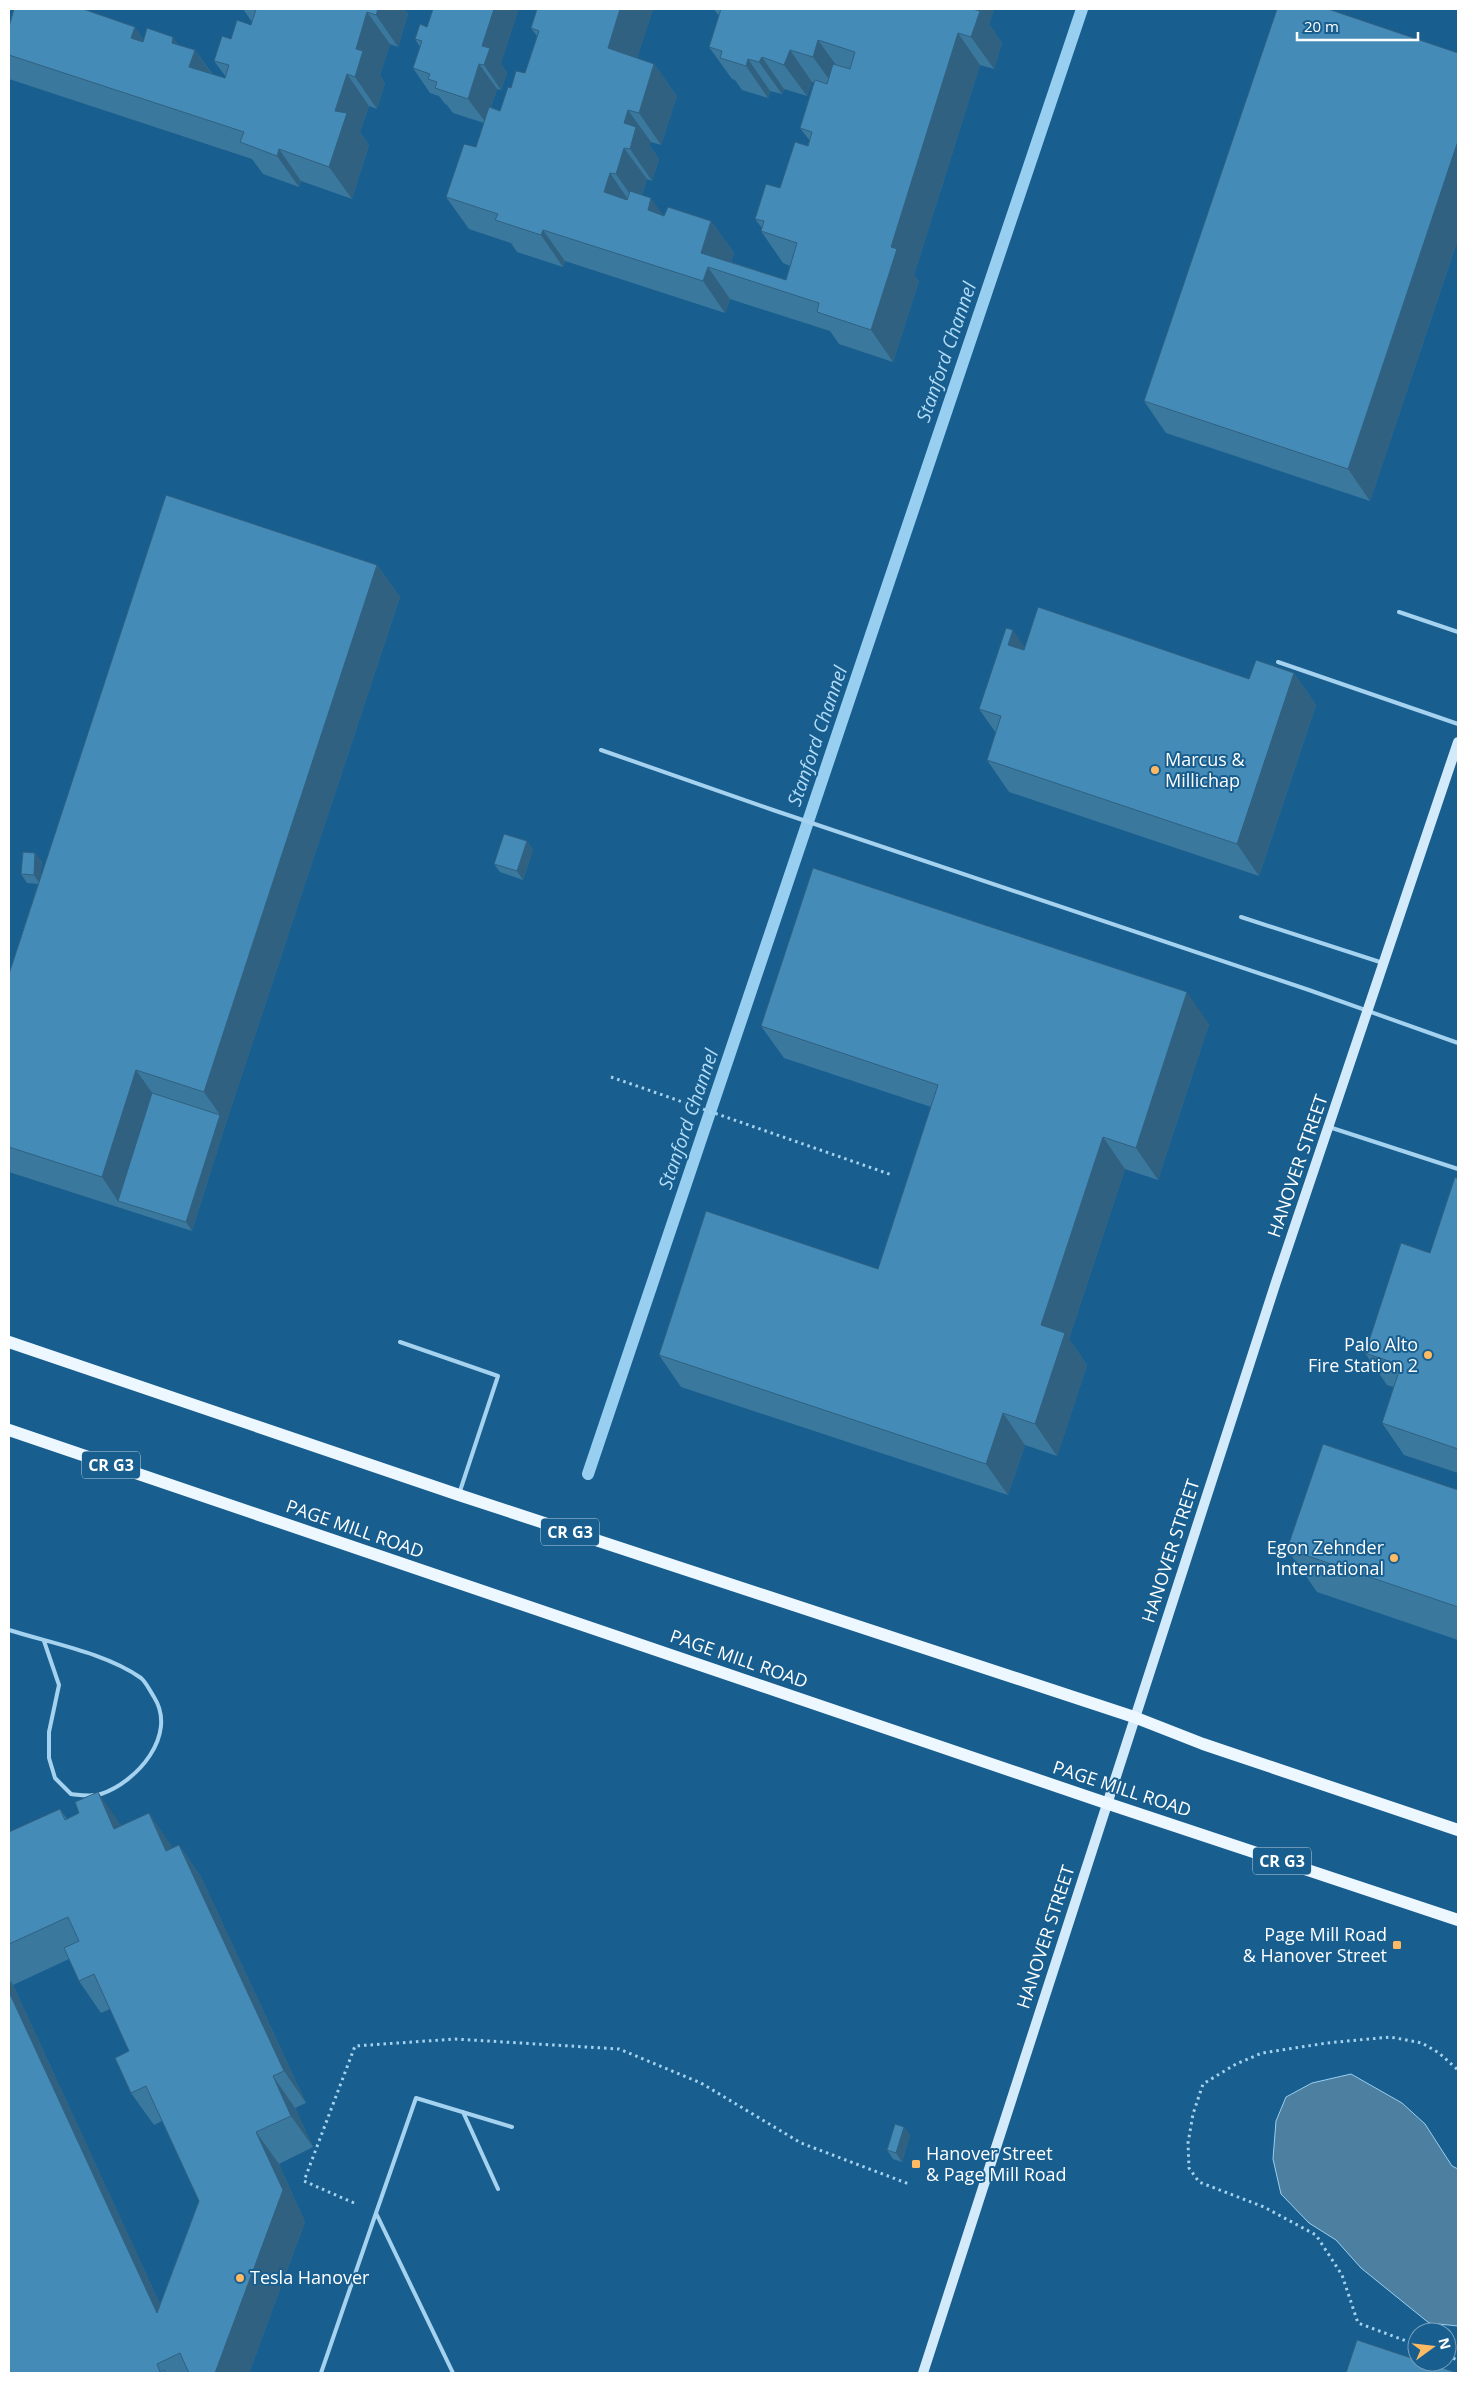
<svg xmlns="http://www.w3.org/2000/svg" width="1467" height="2382" font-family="'Open Sans',sans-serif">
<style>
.water{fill:#4d7fa0;stroke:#98cff1}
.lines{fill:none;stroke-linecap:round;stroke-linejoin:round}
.stream{stroke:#98cff1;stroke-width:12}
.path{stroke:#a5d2ef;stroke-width:3;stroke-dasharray:2.5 4;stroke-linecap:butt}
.lane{stroke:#a5d2ef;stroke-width:4}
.secondary{stroke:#d2eafa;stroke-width:10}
.primary{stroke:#edf7ff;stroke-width:12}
.wall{fill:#3b789e;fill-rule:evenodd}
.shaded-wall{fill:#306181}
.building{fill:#458bb8;stroke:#306181}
.poi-dot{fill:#ffba63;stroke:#185e8f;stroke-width:2}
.labels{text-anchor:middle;stroke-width:4;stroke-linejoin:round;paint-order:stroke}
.shield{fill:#185e8f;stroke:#bacfdd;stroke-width:1}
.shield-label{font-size:16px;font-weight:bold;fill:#fff}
.poi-label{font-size:18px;fill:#fff;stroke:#185e8f;text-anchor:start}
.street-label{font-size:18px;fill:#fff;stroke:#185e8f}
.water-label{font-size:19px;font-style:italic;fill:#b1dbf6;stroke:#185e8f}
</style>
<rect width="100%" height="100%" fill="#185e8f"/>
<path class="water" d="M 1351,2074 L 1402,2103 L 1425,2124 L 1452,2166 L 1458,2169 L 1458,2326 L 1429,2323 L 1361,2268 L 1336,2240 L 1309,2223 L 1281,2194 L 1273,2159 L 1276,2121 L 1286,2097 L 1312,2083 Z"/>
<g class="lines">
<path class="stream" d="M 588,1474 L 1082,9"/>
<path class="path" d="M 611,1077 L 892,1175
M 354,2203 L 304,2181 L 355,2046 L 455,2039 L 619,2049 L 701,2083 L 801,2143 L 909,2184
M 1417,2345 L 1358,2323 L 1342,2275 L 1316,2235 L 1264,2207 L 1199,2182 L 1189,2168 L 1188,2143 L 1193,2114 L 1203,2084 L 1236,2064 L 1262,2053 L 1327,2043 L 1390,2037 L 1422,2043 L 1439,2053 L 1458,2070
M 1447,2356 L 1458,2360"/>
<path class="lane" d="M 1399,612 L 1458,632
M 1278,662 L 1458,724
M 601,750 L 773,810 L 1309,990 L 1458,1043
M 1241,917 L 1383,963
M 1329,1127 L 1458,1169
M 400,1342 L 498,1376 L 459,1494
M 9,1630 C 50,1643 106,1653 141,1678 C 146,1682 150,1691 154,1697 C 178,1735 137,1782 101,1794 C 92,1797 80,1795 71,1794 L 55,1778 L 49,1758 L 49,1732 L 59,1685 L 44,1641
M 463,2112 L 498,2189
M 376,2213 L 416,2098 L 512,2127
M 321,2373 L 376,2213 L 453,2373"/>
<path class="secondary" d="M 923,2373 L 1276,1282 L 1458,742"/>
<path class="primary" d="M 9,1342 L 459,1495 L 1134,1717 L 1203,1744 L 1458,1830
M 9,1430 L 1106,1803 L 1458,1920"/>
</g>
<path class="wall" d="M 243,9 L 405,9 L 408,14 L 398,47 L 390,44 L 380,75 L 385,83 L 377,109 L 369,106 L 360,132 L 369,145 L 352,199 L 301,181 L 299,187 L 263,174 L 252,159 L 9,79 L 9,20 L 10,22 L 135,27 L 143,39 L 179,45 L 195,50 L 213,75 L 225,78 L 226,77 L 214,61 L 231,39 L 251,25 L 252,22 Z
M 537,9 L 653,9 L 637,58 L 654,64 L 677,96 L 661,145 L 651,142 L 649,145 L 659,159 L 652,181 L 647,179 L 642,195 L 664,216 L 711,221 L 734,253 L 731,262 L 786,280 L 790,266 L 783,263 L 761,231 L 762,228 L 755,219 L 780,188 L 808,146 L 810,141 L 800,128 L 814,82 L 812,82 L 807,96 L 784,89 L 782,94 L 770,91 L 768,98 L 742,90 L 735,80 L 732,79 L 709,47 L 719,16 L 714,9 L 994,9 L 989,24 L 1002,43 L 994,69 L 980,65 L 914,275 L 919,281 L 893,362 L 839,344 L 830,331 L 730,299 L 725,313 L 565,261 L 563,267 L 517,252 L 511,243 L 469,229 L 446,197 L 476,147 L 484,123 L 453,113 L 447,105 L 445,104 L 439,96 L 430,93 L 413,68 L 420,47 L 415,39 L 501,64 L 507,73 L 501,90 L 497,89 L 491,107 L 500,111 L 511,88 L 525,73 L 537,36 L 531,28 Z
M 1458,53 L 1458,239 L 1370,501 L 1166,433 L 1144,401 Z
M 377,565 L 400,597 L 226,1123 L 192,1231 L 9,1172 L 9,974 L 38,884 L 27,883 L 21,874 L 42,861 L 40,878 Z
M 1025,647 L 1249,679 L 1294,673 L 1316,705 L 1259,876 L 1009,792 L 987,760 L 996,733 L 979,709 Z
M 527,841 L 533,850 L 523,880 L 500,872 L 494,864 Z
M 1209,1024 L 1158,1180 L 1125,1169 L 1069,1339 L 1087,1365 L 1057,1456 L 1025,1445 L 1008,1495 L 681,1387 L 659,1355 L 878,1269 L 931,1107 L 784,1058 L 761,1026 Z
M 1458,1179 L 1458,1473 L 1404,1455 L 1382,1423 L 1394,1387 L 1387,1385 L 1365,1353 L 1430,1253 Z
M 1458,1490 L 1458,1640 L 1317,1592 L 1287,1549 Z
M 60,1809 L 67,1819 L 120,1824 L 121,1826 L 149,1813 L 172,1848 L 179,1845 L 201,1877 L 306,2103 L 295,2108 L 313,2147 L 279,2164 L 305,2222 L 249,2373 L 9,2373 L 9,1832 ZM 69,1959 L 79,1981 L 101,2013 L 110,2009 L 129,2051 L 131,2093 L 154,2125 L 162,2121 L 199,2201 L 160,2304 L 13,1985 Z
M 910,2135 L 902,2162 L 893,2159 L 887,2150 Z"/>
<path class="shaded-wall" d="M 378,9 L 405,9 L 408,14 L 398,47 L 376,15 Z
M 494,9 L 519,9 L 501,64 L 507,73 L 501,90 L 484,65 L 482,46 Z
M 620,9 L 653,9 L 630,80 L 608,48 Z
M 964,9 L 994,9 L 989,24 L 1002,43 L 994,69 L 971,37 Z
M 367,12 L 390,44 L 380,75 L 385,83 L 377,109 L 355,77 L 356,49 Z
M 135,27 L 157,59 L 131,38 Z
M 958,33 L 980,65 L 914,275 L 919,281 L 893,362 L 871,330 L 891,247 Z
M 173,37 L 191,62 L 195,50 L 217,82 L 212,99 L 172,43 Z
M 818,40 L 841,72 L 836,89 L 813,57 Z
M 790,50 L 812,82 L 807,96 L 784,65 Z
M 762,57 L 784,89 L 782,94 L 759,62 Z
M 748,59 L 770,91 L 768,98 L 746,66 Z
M 479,64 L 497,89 L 486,123 L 468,99 Z
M 654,64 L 677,96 L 661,145 L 639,113 Z
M 347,74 L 369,106 L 360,132 L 369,145 L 352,199 L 329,167 L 335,111 Z
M 628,110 L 651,142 L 649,145 L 659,159 L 652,181 L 630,149 L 624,123 Z
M 1458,141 L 1458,239 L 1370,501 L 1348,469 Z
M 624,148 L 647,179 L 638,206 L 616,174 Z
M 279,149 L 301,181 L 299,187 L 277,156 Z
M 610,173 L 632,205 L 604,192 Z
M 651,198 L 673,230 L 648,210 Z
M 711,221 L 734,253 L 727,274 L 701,253 Z
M 543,230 L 565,261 L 563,267 L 541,235 Z
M 708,267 L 730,299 L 725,313 L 703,281 Z
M 377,565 L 400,597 L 226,1123 L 192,1231 L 186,1222 L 220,1115 L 204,1092 Z
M 1013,630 L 1035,662 L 1008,645 Z
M 1294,673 L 1316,705 L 1259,876 L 1237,844 Z
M 527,841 L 533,850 L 523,880 L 517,871 Z
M 35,853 L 42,861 L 40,884 L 34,875 Z
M 1187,992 L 1209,1024 L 1158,1180 L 1136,1148 Z
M 136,1070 L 158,1101 L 118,1201 L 102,1177 Z
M 1103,1137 L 1125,1169 L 1069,1339 L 1087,1365 L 1057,1456 L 1035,1424 L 1041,1325 Z
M 1003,1413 L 1025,1445 L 1008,1495 L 986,1464 Z
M 98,1792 L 120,1824 L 137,1861 L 114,1829 Z
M 149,1813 L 171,1845 L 188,1883 L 166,1851 Z
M 179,1845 L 201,1877 L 306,2103 L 284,2071 Z
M 9,1979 L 13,1985 L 179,2345 L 157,2313 L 9,1992 Z
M 273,2076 L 295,2108 L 313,2147 L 291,2116 Z
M 904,2127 L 910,2135 L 902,2162 L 896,2153 Z
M 256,2132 L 279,2164 L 305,2222 L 249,2373 L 215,2373 Z"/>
<path class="building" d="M 14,9 L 83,9 L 135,27 L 131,38 L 143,42 L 147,28 L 173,37 L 172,43 L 195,50 L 189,67 L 225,78 L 229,65 L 214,61 L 222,36 L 231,39 L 237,20 L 251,25 L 256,9 L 378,9 L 376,15 L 367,12 L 356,49 L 363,51 L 355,77 L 347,74 L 335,111 L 347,113 L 329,167 L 279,149 L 277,156 L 240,142 L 244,132 L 9,55 L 9,27 Z
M 433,9 L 494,9 L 482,46 L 490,48 L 484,65 L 479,64 L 468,99 L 435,88 L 437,82 L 428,79 L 430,74 L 413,68 L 422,41 L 415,39 L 420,24 L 427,27 Z
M 537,9 L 620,9 L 608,48 L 654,64 L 639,113 L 628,110 L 624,123 L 636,127 L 630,149 L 624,148 L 616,174 L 610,173 L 604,192 L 627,200 L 630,191 L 651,198 L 648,210 L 664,216 L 668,207 L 711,221 L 701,253 L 786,280 L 797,243 L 761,231 L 764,221 L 755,219 L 766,184 L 780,188 L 795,142 L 808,146 L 812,132 L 800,128 L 815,80 L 827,84 L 833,64 L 850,69 L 855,52 L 818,40 L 813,57 L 790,50 L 784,65 L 762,57 L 759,62 L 748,59 L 746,66 L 720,58 L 722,51 L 709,47 L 721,9 L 972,9 L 980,11 L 971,37 L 958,33 L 891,247 L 897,249 L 871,330 L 817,312 L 819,303 L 708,267 L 703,281 L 543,230 L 541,235 L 495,220 L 498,214 L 446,197 L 464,144 L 476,147 L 489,107 L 500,111 L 508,87 L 511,88 L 516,71 L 525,73 L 539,31 L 531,28 Z
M 1277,9 L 1328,9 L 1458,53 L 1458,141 L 1348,469 L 1144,401 Z
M 166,495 L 377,565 L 204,1092 L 136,1070 L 102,1177 L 9,1147 L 9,974 Z
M 1038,607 L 1249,679 L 1256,660 L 1294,673 L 1237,844 L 987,760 L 1001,716 L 979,709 L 1006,628 L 1013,630 L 1008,645 L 1024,650 Z
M 504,834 L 527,841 L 517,871 L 494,864 Z
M 23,852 L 35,853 L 34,875 L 21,874 Z
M 813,868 L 1187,992 L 1136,1148 L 1103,1137 L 1041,1325 L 1065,1333 L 1035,1424 L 1003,1413 L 986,1464 L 659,1355 L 706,1211 L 878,1269 L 938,1085 L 761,1026 Z
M 152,1093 L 220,1115 L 186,1222 L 118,1201 Z
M 1455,1177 L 1458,1179 L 1458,1449 L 1382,1423 L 1401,1365 L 1365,1353 L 1401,1243 L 1430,1253 Z
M 1323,1444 L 1458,1490 L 1458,1607 L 1287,1549 Z
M 98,1792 L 114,1829 L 149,1813 L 166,1851 L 179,1845 L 284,2071 L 273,2076 L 291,2116 L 256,2132 L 283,2190 L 215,2373 L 189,2373 L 180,2353 L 157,2364 L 160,2372 L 164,2370 L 165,2373 L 9,2373 L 9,1992 L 157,2313 L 199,2201 L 146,2086 L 131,2093 L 115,2058 L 129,2051 L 94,1974 L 79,1981 L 64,1948 L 79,1941 L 68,1917 L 9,1944 L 9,1832 L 60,1809 L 65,1820 L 79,1813 L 75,1802 Z
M 895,2124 L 904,2127 L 896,2153 L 887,2150 Z
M 1357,2340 L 1417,2360 L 1417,2362 L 1424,2362 L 1458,2373 L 1346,2373 Z"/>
<g class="poi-dot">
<circle cx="1155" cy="770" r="5"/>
<circle cx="1428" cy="1355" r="5"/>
<circle cx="1394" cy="1558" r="5"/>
<rect x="1392" y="1940" width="10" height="10" rx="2.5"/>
<rect x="911" y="2159" width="10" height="10" rx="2.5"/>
<circle cx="240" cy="2278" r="5"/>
</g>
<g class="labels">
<g class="shield">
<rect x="82" y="1451.5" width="58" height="27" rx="4"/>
<rect x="541" y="1518.5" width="58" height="27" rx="4"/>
<rect x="1253" y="1847.5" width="58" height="27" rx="4"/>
</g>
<g class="shield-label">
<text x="111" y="1471">CR G3</text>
<text x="570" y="1538">CR G3</text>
<text x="1282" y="1867">CR G3</text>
</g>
<g class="poi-label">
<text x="1165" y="766">Marcus &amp;<tspan x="1165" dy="21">Millichap</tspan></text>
<text x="1418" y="1351" text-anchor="end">Palo Alto<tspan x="1418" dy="21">Fire Station 2</tspan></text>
<text x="1384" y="1554" text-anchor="end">Egon Zehnder<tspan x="1384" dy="21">International</tspan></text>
<text x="1387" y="1941" text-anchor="end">Page Mill Road<tspan x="1387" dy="21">&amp; Hanover Street</tspan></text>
<text x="926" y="2160">Hanover Street<tspan x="926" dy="21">&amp; Page Mill Road</tspan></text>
<text x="250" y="2284">Tesla Hanover</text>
</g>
<g class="street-label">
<text transform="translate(1298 1166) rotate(-71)" y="6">HANOVER STREET</text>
<text transform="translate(355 1529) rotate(19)" y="6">PAGE MILL ROAD</text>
<text transform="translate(1171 1551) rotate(-72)" y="6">HANOVER STREET</text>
<text transform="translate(739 1659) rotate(19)" y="6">PAGE MILL ROAD</text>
<text transform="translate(1122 1789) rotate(18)" y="6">PAGE MILL ROAD</text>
<text transform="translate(1046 1937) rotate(-72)" y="6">HANOVER STREET</text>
</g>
<g class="water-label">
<text transform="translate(946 352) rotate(-71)" y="7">Stanford Channel</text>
<text transform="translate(817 736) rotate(-71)" y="7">Stanford Channel</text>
<text transform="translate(688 1119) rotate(-71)" y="7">Stanford Channel</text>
</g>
</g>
<rect width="1467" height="2382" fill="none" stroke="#ffffff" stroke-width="20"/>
<g transform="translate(1432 2347) rotate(75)"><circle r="24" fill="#185e8f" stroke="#749ebc"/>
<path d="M0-4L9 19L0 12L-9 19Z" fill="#ffba63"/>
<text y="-8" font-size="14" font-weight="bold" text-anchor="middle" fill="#ffffff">N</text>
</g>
<path d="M1297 32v8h121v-8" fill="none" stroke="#ffffff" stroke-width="2.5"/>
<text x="1304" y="32" font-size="15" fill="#ffffff" stroke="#185e8f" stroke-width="4" paint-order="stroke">20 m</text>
</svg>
